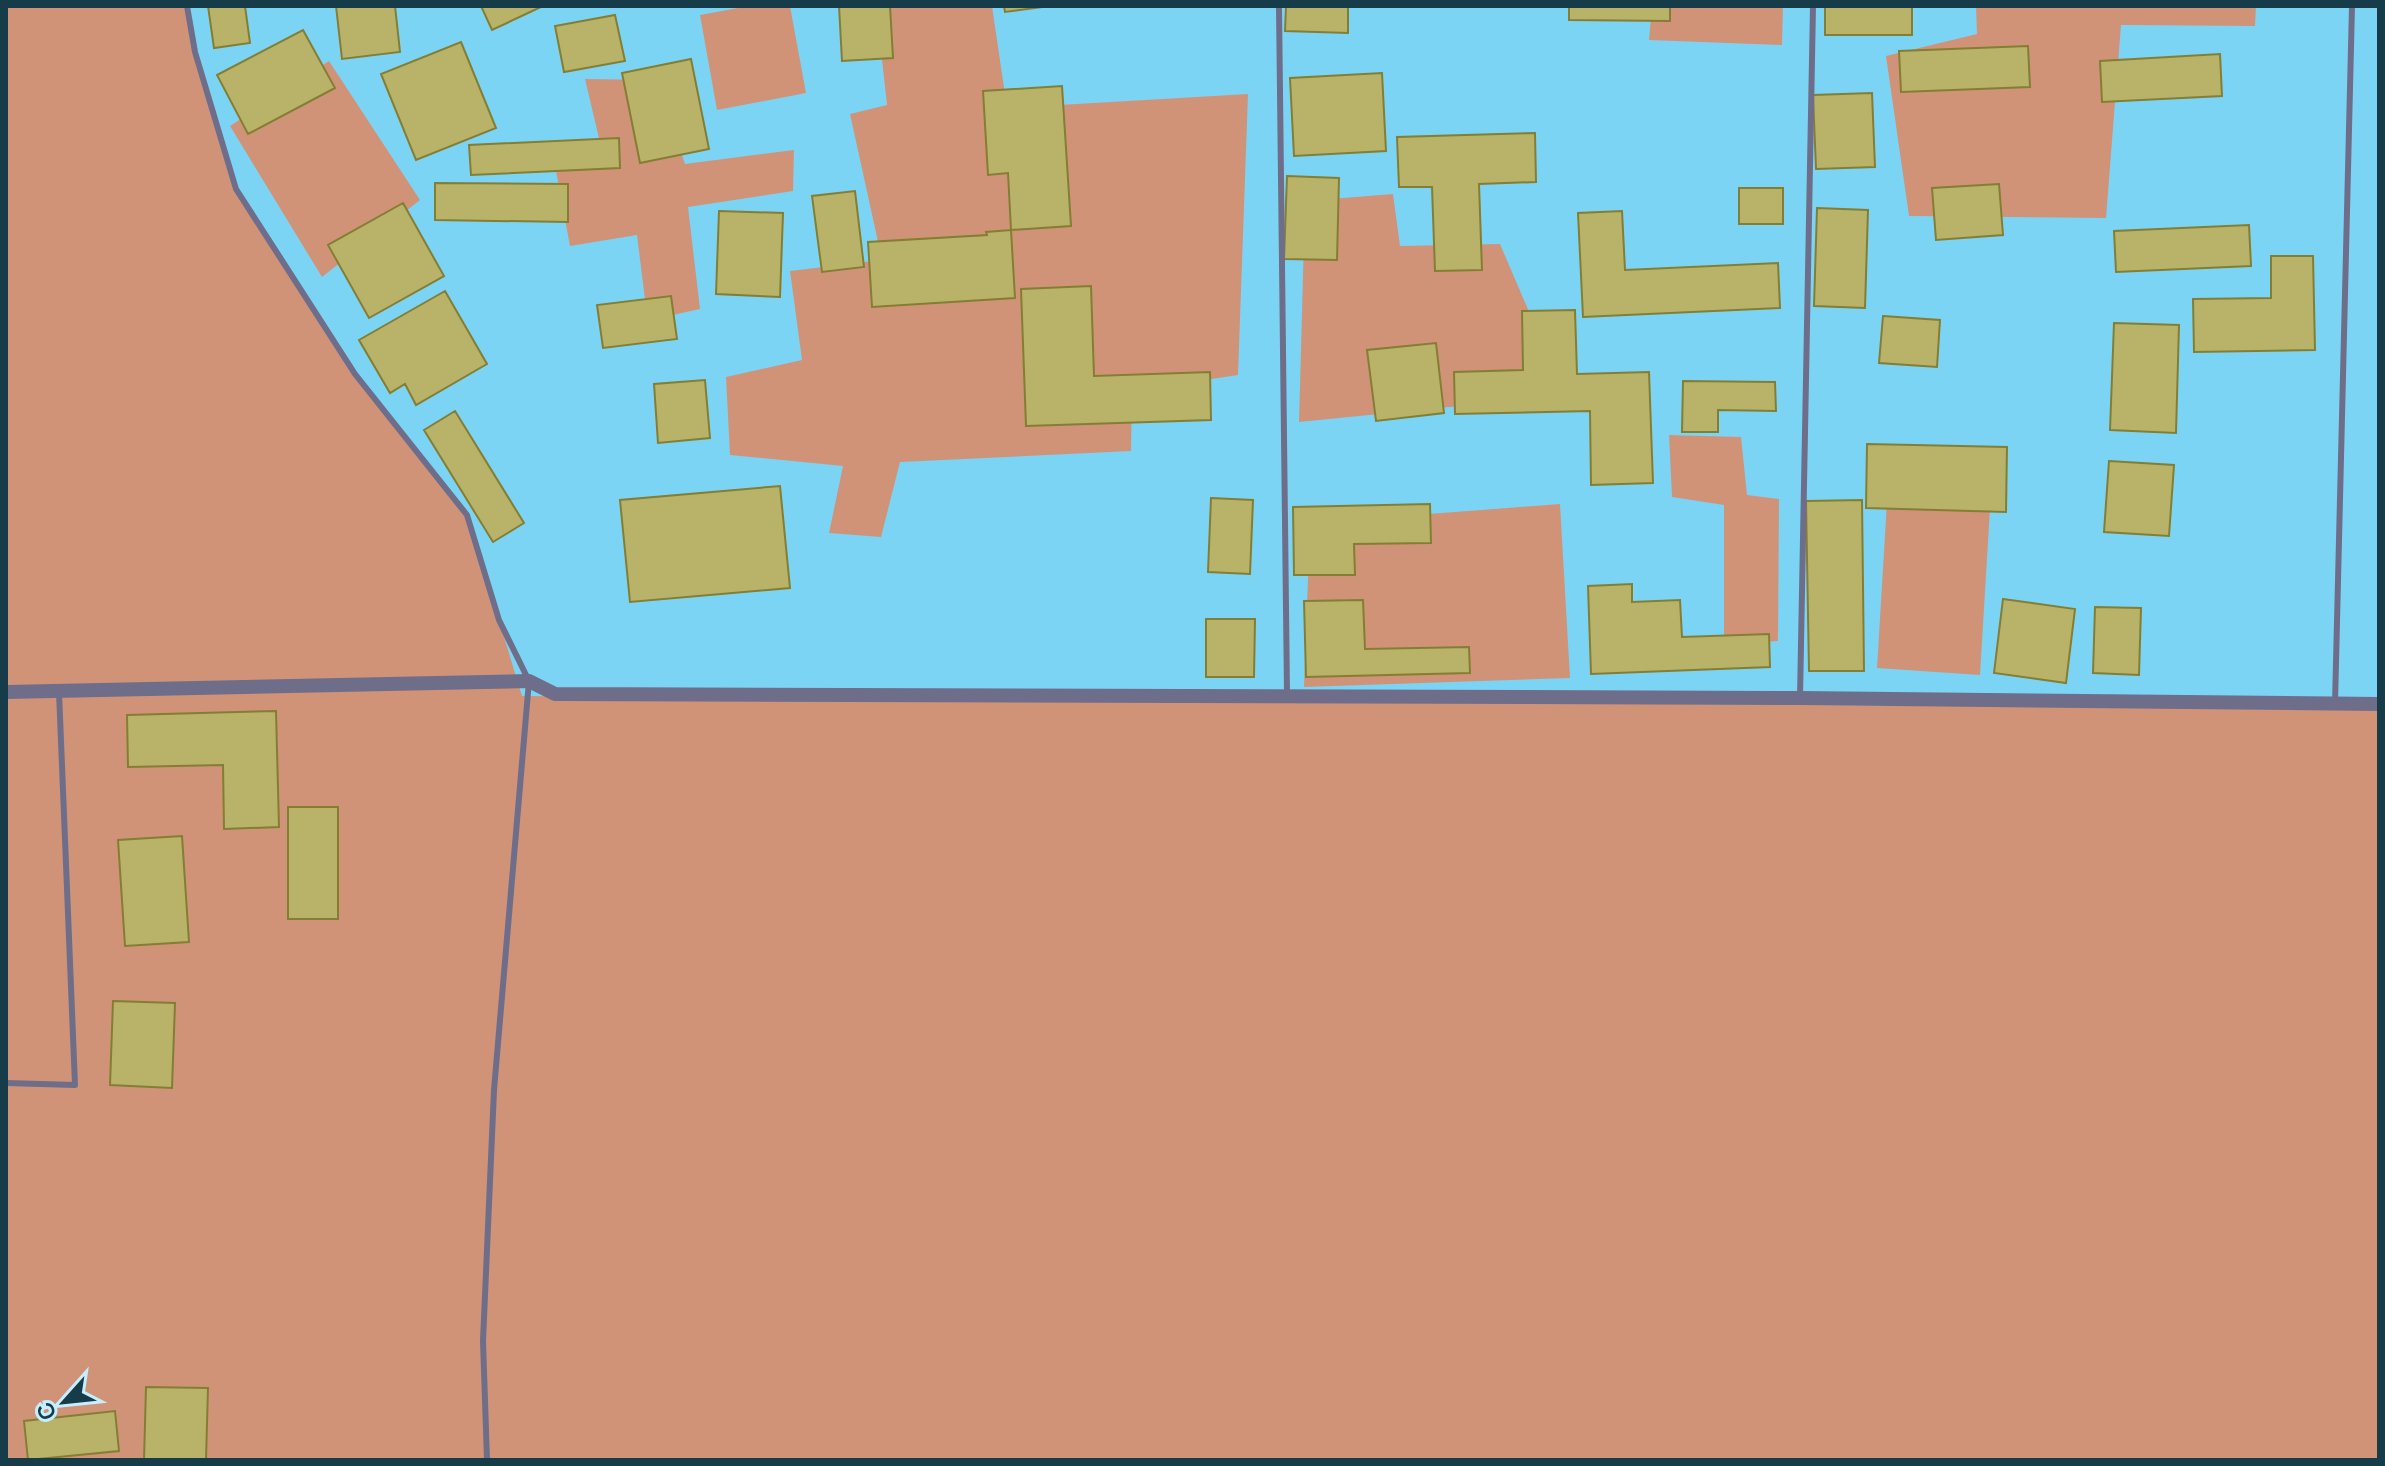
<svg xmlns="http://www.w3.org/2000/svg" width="2385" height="1466" font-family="Manrope,sans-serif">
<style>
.green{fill:#d19378}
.building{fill:#b8b368;stroke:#847e33;stroke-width:2}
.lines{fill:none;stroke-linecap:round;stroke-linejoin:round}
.service{stroke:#6e6e8a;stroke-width:6}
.tertiary{stroke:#6e6e8a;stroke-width:14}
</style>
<rect width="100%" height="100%" fill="#7cd4f5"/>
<path class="green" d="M 6,6 L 187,6 L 195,52 L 236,189 L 355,374 L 467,515 L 522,696 L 2379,709 L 2379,1460 L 6,1460 Z
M 749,6 L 790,6 L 806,93 L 717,110 L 700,15 Z
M 876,6 L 992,6 L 1007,108 L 1248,94 L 1238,375 L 1132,391 L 1131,451 L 900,462 L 881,537 L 829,533 L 843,466 L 730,455 L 726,377 L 802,360 L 790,271 L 882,260 L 850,114 L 887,105 Z
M 1652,6 L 1783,6 L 1782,45 L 1649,40 Z
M 1976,6 L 2256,6 L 2255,26 L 2121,25 L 2106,218 L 1909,216 L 1886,56 L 1977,34 Z
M 329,61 L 420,200 L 322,277 L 230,126 Z
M 585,79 L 657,80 L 685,164 L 794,150 L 793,191 L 688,207 L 700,309 L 641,322 L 647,316 L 637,235 L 570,246 L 553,155 L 602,151 Z
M 1393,194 L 1400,246 L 1500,244 L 1542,342 L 1520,400 L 1299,422 L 1305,201 Z
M 1669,435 L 1741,437 L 1747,495 L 1779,499 L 1778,641 L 1724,645 L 1724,505 L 1672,497 Z
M 1888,485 L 1991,492 L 1980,675 L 1877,668 Z
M 1560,504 L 1570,678 L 1304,687 L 1310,523 Z"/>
<path class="building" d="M 208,6 L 245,6 L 250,43 L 214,48 Z
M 336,6 L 395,6 L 400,52 L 342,59 Z
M 481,6 L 543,6 L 492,30 Z
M 839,6 L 890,6 L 893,58 L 842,61 Z
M 1004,6 L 1050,6 L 1005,12 Z
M 1286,6 L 1348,6 L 1348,33 L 1285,31 Z
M 1569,6 L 1670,6 L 1670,21 L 1569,20 Z
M 1825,6 L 1912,6 L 1912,35 L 1825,35 Z
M 615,15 L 625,61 L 564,72 L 555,26 Z
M 303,30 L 335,88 L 248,134 L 217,75 Z
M 461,42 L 496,128 L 416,160 L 381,74 Z
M 2028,46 L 2030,87 L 1901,92 L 1899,51 Z
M 2220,54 L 2222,96 L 2102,102 L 2100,61 Z
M 691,59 L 709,149 L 640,163 L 622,73 Z
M 1382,73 L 1386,151 L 1294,156 L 1290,78 Z
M 1062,86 L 1071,226 L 1011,230 L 1008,173 L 988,175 L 983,91 Z
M 1872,93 L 1875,167 L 1816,169 L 1813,95 Z
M 1535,133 L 1536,182 L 1479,184 L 1482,270 L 1435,271 L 1432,187 L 1399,187 L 1397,137 Z
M 619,138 L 620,168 L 471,175 L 469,145 Z
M 1287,176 L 1339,178 L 1337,260 L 1284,259 Z
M 435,183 L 568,184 L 568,222 L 435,220 Z
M 1999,184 L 2003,235 L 1936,240 L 1932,188 Z
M 1739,188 L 1783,188 L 1783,224 L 1739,224 Z
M 855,191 L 864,267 L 822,272 L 812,196 Z
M 403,203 L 444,276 L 369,318 L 328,245 Z
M 1817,208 L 1868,210 L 1865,308 L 1814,306 Z
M 719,211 L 783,213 L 780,297 L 716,294 Z
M 1622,211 L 1625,270 L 1778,263 L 1780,308 L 1583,317 L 1578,213 Z
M 2249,225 L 2251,266 L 2116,272 L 2114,231 Z
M 1011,230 L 1015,298 L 872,307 L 868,242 L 987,235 L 986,232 Z
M 2271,256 L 2313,256 L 2315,350 L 2194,352 L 2193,299 L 2271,298 Z
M 1091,286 L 1094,376 L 1210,372 L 1211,420 L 1026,426 L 1021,289 Z
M 445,291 L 487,364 L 416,405 L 405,384 L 390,393 L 359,340 Z
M 671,296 L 677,339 L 603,348 L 597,305 Z
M 1575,310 L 1577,374 L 1649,372 L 1653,483 L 1591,485 L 1590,411 L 1455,414 L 1454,372 L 1523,370 L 1522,311 Z
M 1883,316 L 1940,320 L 1937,367 L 1879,363 Z
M 2114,323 L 2179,325 L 2176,433 L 2110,430 Z
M 1436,343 L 1444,413 L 1376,421 L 1367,350 Z
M 705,380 L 710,438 L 658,443 L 654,384 Z
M 1683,381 L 1775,382 L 1776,411 L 1718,410 L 1718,432 L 1682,432 Z
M 455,411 L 524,523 L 493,542 L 424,430 Z
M 1867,444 L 2007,447 L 2006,512 L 1866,508 Z
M 2109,461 L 2174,465 L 2169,536 L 2104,532 Z
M 780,486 L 790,588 L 630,602 L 620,500 Z
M 1211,498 L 1253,500 L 1250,574 L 1208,572 Z
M 1862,500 L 1864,671 L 1809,671 L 1806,501 Z
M 1430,504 L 1431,543 L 1354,544 L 1355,575 L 1294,575 L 1293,507 Z
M 1632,584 L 1632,602 L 1680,600 L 1682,637 L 1769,634 L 1770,667 L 1591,674 L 1588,586 Z
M 2003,599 L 2075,609 L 2066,683 L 1994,673 Z
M 1363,600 L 1365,649 L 1469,647 L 1470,673 L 1306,677 L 1304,601 Z
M 2095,607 L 2141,608 L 2139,675 L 2093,673 Z
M 1206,619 L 1255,619 L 1254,677 L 1206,677 Z
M 276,711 L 279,827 L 224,829 L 223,765 L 128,767 L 127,715 Z
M 288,807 L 338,807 L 338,919 L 288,919 Z
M 182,836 L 189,942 L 125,946 L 118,840 Z
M 113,1001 L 175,1003 L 172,1088 L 110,1085 Z
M 146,1387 L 208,1388 L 206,1460 L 144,1460 Z
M 115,1411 L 119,1451 L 28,1460 L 24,1421 Z"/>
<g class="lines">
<path class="service" d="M 187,6 L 195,52 L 236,189 L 355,374 L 467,515 L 499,620 L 529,681 L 494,1090 L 483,1341 L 487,1460
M 1279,6 L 1287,694
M 1800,698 L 1813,6
M 2335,704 L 2352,6
M 6,1083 L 75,1085 L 59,692"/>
<path class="tertiary" d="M 6,692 L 529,681 L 555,694 L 1800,698 L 2379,704"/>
</g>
<rect width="2385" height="1466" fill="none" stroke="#163b49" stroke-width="16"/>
<g transform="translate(64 1402) rotate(243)" stroke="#c5eeff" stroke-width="6" paint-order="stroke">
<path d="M0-6L14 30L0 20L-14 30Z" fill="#163b49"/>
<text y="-12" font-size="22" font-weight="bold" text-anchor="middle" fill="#163b49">С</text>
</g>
</svg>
